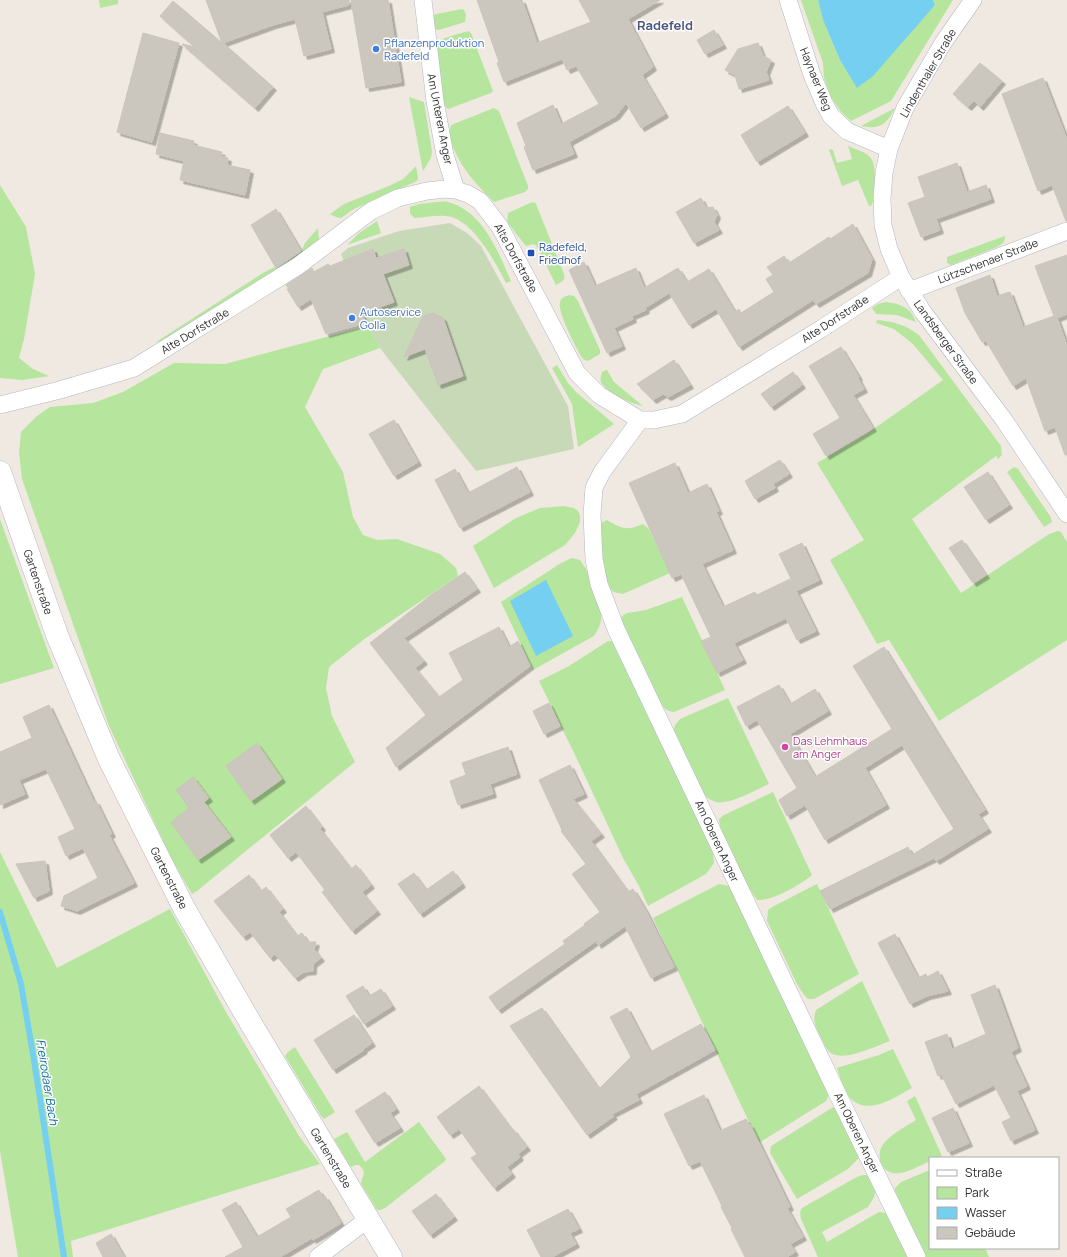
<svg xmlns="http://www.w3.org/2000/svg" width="1067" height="1257" font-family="Manrope,sans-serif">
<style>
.green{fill:#b6e59e}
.cemetery{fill:#c8d9b8}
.water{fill:#75cff0}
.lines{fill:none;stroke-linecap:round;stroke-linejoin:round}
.stream{stroke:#75cff0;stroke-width:6}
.building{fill:#cbc7bf;stroke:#cbc5ba;filter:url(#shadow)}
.street-casing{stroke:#b4b7c1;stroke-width:18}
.secondary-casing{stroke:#b4b7c1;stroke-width:23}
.street{stroke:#fff;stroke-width:17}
.secondary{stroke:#fff;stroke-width:22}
.shop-dot{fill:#3f7fe0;stroke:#fff;stroke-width:1.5}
.transit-dot{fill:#1a4fb4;stroke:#fff;stroke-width:1.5}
.hotel-dot{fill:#d1479c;stroke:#fff;stroke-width:1.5}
.labels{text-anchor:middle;stroke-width:3;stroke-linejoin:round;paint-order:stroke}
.shop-label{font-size:11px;fill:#366cbe;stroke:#fff;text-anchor:start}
.street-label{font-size:11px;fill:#2e2e2e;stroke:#fff}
.transit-label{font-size:11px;fill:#164399;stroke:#fff;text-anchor:start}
.hotel-label{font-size:11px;fill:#b23c85;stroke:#fff;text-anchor:start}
.water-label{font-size:12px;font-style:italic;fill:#0d6fa3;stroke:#fff}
.quarter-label{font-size:13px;font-weight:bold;fill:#4d5680;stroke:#fff}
</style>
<defs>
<filter id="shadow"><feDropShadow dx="3.5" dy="3.5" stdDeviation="0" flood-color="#0004"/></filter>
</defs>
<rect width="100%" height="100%" fill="#efe9e1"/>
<path class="green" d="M 99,0 L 118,0 L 118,4 L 100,8 Z
M 801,0 L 818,0 L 823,20 L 840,60 L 857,87 L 935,5 L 933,0 L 953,0 L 891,101 L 851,121 L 841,112 L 831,97 L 824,78 L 823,63 Z
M 462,9 L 464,10 L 466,14 L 465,22 L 439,30 L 434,29 L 431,16 L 437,14 Z
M 468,31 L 471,33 L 493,91 L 491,93 L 448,109 L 443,104 L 435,43 C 441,38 459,34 468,31 Z
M 409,97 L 424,102 L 432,151 L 431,158 L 423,171 Z
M 494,108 L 499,111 L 528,186 L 528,189 L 525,192 L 494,202 C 476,184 463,171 453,147 C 450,139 448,132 451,125 Z
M 895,108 C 887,124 880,130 861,126 Z
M 848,146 C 855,149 863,151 869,156 C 879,165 873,190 873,202 L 871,206 L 869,206 L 858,180 L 842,186 L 829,150 L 831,149 L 833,150 L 837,163 L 852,159 Z
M 416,166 L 418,178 L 417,181 L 354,209 L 341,218 L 336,217 L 330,214 L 344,204 L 389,186 L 403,179 Z
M 0,185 L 26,227 L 35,274 L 24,339 L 19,358 L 33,369 L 49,376 L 23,380 L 0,378 Z
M 436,202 C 440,202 445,201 448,202 C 483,211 498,252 511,281 L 506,283 C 495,262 472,217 445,216 C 435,215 424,218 414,218 L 410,213 L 410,207 L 419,204 Z
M 530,203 L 534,202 L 536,204 L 564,274 C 566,281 561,282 556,285 L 536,245 L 533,244 L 526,246 L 507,222 L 508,213 Z
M 377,221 L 381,233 L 347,245 L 359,233 Z
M 318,228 L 319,240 C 269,277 215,309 162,341 L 156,342 L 263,273 L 286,261 L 302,250 L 305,243 Z
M 1005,236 C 1005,243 1002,244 997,247 L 951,265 L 947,263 L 947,257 Z
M 570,295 L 574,296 L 578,301 L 600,350 L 600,354 L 588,361 L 584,360 L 581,356 C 576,347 557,312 560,302 C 561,298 565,296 570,295 Z
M 886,302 C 900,304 911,307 916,322 L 897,315 L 876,314 L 872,308 L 878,304 Z
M 877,320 C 895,322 904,324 919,335 L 1001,446 L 1002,455 L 998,459 L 996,456 L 912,519 L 961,593 L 1049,534 L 1058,531 L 1061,532 L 1067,542 L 1067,640 L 939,721 L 889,640 L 877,644 L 830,560 L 864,540 L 817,463 L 868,433 L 943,380 L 913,344 L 894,329 L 876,323 Z
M 368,326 L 380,348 L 323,369 L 305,407 L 343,472 L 353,517 L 363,535 L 377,540 L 397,539 L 440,554 L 456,568 L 458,576 L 363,640 L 329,667 L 326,688 L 332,716 L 355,762 L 197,891 L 192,894 L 173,862 L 109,726 L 22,479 L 19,453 L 21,432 L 37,416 L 50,407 L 93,403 L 123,392 L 174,363 L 225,364 Z
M 557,365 L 568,383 L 576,392 L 614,424 L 578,447 L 572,404 L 552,368 Z
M 606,370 L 607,370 L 614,382 L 643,406 C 632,404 606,393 601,382 C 600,378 601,376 602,372 Z
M 1014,467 L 1018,469 L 1050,516 L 1052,522 L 1044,527 L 1007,472 Z
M 564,506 L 574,508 L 578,511 L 580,516 L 580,522 L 575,533 L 565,545 L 494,588 L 473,546 L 516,518 L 540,508 Z
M 0,519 L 54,668 L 0,684 Z
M 607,520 C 622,529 627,531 643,524 L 649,529 L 670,573 L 623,594 L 614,592 L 608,587 L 598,540 L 598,526 L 603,522 Z
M 572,558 L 580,560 L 586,569 L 601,611 C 602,621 600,627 594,636 L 533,670 L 501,602 L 561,563 Z
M 682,597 L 725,690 L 674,712 C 665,711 663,707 659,700 L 621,620 L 622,616 L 627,613 L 646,610 Z
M 608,641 L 612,641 L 617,648 L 713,851 L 714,863 L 706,874 L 648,906 L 639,886 L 623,858 L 577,759 L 539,681 L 569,666 Z
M 728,698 L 769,784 C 755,790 724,809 711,800 C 708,799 706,796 704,794 L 674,730 L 675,725 L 680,719 Z
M 773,792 L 812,875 C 800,885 773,901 757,900 L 748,887 L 720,827 L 719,819 L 724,815 Z
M 0,852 L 57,968 L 170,909 L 226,1012 L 258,1066 L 299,1136 L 320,1164 L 71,1241 L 73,1257 L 18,1257 L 0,1151 Z
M 719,884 L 729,886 L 830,1093 L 826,1101 L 759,1143 L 653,918 Z
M 817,884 L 859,974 L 814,999 L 808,999 L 804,995 L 797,984 L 767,921 L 768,910 L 774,906 Z
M 862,981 L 890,1041 C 876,1046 844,1062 831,1053 C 826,1050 824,1043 821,1038 C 816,1028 812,1021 816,1010 Z
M 295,1047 L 335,1112 L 324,1119 L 321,1116 L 285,1056 L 288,1052 Z
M 893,1049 L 912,1088 C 895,1097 870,1116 851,1099 C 844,1092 840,1077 837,1068 L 879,1055 Z
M 915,1096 L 942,1156 L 936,1158 L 930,1158 L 930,1161 C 915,1168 892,1183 881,1164 C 879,1159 879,1151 882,1146 C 888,1136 906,1126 916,1120 L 907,1101 Z
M 835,1106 L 860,1155 L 858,1159 L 848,1169 L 797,1199 L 770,1153 L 771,1146 Z
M 419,1122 L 446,1159 L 445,1161 L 385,1208 L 381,1210 L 377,1210 L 361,1184 C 362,1174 368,1174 359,1165 L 355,1165 L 352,1167 L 350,1166 L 334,1139 L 347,1132 L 365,1162 Z
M 930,1170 L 930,1248 L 985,1248 L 989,1257 L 926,1257 L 895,1191 L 895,1188 L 901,1182 Z
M 862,1175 L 866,1175 L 870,1177 L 876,1190 L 874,1197 L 868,1207 L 822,1232 L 827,1242 L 879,1212 L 887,1213 L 910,1257 L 818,1257 L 801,1219 L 800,1212 L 802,1208 L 855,1178 Z"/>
<path class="cemetery" d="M 450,223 L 467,233 L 481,246 L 568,406 L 574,449 L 476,471 L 380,348 L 368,326 L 341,254 L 348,248 L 399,231 Z"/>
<path class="water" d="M 818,0 L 933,0 L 935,5 L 873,76 L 857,88 L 840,60 L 823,20 Z
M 546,580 L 573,636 L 536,656 L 510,601 Z"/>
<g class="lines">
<path class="stream" d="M 0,912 L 21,984 L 34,1060 L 64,1257"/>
</g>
<path class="building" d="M 206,0 L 349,0 L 349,5 L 322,12 L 331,49 L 304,56 L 295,19 L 273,25 L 223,43 L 273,87 L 255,108 L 182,44 L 195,47 L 160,16 L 173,1 L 222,43 Z
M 351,0 L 388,0 L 401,82 L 366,88 Z
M 477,0 L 522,0 L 537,43 L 591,22 L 579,0 L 660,0 L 628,19 L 653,67 L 642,75 L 665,114 L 641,128 L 626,103 L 616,116 L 569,142 L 574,154 L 533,170 L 524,147 L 526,146 L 517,123 L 553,105 L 561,124 L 599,104 L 576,66 L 567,70 L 562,59 L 504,82 L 497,63 L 499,62 Z
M 714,30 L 723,45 L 705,54 L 697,40 Z
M 143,33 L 179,43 L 152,142 L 117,132 Z
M 758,43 L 763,56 L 771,60 L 766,72 L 769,80 L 739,89 L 735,75 L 725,70 L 738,49 Z
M 980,63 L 1002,81 L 980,107 L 974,101 L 968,107 L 953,94 Z
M 1043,78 L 1067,140 L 1067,221 L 1066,221 L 1052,185 L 1038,191 L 1002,94 Z
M 788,106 L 805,133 L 757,162 L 741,135 Z
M 160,133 L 194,141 L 193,145 L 222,152 L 221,156 L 228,158 L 227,165 L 250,170 L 245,195 L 180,180 L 184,161 L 156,154 Z
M 957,163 L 967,192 L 986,185 L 991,199 L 936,219 L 940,230 L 921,237 L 908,203 L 925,197 L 918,177 Z
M 701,198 L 706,208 L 713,207 L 717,215 L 714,222 L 719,230 L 694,243 L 676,212 Z
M 276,209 L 301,251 L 276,268 L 251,225 Z
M 853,224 L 872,259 L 868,273 L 816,304 L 813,300 L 739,347 L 716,309 L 689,325 L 669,293 L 645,308 L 646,310 L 632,316 L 633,319 L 614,328 L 622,346 L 607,353 L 569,270 L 584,262 L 595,286 L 636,268 L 644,288 L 678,268 L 687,282 L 709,269 L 735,312 L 739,309 L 741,313 L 774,292 L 766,279 L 773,275 L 767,267 L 784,256 L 789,263 L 829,237 L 830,239 Z
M 373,249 L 376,258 L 404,249 L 409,265 L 383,274 L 394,302 L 362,314 L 365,323 L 326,334 L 311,299 L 298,307 L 287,289 L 289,289 L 286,285 L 312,268 L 314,272 L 328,264 L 330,266 Z
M 1067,255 L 1067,314 L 1057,318 L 1067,346 L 1067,455 L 1065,455 L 1055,427 L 1045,431 L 1026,378 L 1013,386 L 986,341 L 982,342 L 965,313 L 956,288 L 990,275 L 997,296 L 1010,292 L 1023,327 L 1054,316 L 1035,266 Z
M 433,313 L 443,318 L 463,376 L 438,385 L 425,349 L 404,357 L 423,316 Z
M 841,347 L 859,377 L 858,378 L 864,389 L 853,395 L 873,428 L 826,456 L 813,434 L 840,418 L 809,366 Z
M 674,360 L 690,385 L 668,397 L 663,394 L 653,400 L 637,384 Z
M 793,372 L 802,385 L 771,407 L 761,394 Z
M 394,420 L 418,462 L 394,476 L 369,434 Z
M 780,460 L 789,474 L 773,484 L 775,488 L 755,499 L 745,481 Z
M 675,463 L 688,493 L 707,484 L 719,511 L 716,512 L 733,550 L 702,564 L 723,607 L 755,592 L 757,595 L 790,579 L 796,589 L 779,554 L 802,543 L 819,580 L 796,591 L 816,631 L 797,640 L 786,618 L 734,643 L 743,660 L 717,673 L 701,641 L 711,637 L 681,574 L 672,578 L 629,483 Z
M 517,467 L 530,492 L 460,528 L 435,480 L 455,469 L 468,493 Z
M 988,472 L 1009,505 L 986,520 L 964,487 Z
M 962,540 L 986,575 L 973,583 L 949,548 Z
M 465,572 L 477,589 L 404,638 L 424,661 L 415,668 L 439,697 L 463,680 L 449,653 L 499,627 L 509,647 L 518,641 L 530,666 L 396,767 L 386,748 L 426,715 L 370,643 L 431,595 Z
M 884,647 L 985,810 L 978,814 L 988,829 L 936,861 L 934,858 L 830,909 L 820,891 L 908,847 L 912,855 L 954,829 L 902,745 L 865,768 L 886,805 L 825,840 L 805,805 L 787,816 L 779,800 L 797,788 L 757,720 L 746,726 L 737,707 L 779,685 L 790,704 L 815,689 L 828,711 L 790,734 L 815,777 L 892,729 L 853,666 Z
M 549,703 L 560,726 L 544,734 L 533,711 Z
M 49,705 L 94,802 L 96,801 L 112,834 L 109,835 L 134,883 L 77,911 L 61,906 L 64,896 L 98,878 L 83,848 L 66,856 L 58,837 L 75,829 L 46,769 L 19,780 L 25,794 L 0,805 L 0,752 L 32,738 L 23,717 Z
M 257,743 L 282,779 L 251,801 L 226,766 Z
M 508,747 L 517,774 L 490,784 L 493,794 L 458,805 L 450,781 L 466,775 L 462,763 Z
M 570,765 L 584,794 L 573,799 L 601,834 L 591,841 L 628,892 L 633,889 L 646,911 L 674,967 L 651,978 L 625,926 L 598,945 L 596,941 L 498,1010 L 489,997 L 565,944 L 563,941 L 585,925 L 584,924 L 600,912 L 572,874 L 586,864 L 561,831 L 562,830 L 539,780 Z
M 193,777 L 209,798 L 204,802 L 231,837 L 198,860 L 171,822 L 189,808 L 176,790 Z
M 306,806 L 322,827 L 320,829 L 351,869 L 356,865 L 371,885 L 362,892 L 377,911 L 352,931 L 322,892 L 325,890 L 296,852 L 288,858 L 270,835 Z
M 45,861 L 49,891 L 34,898 L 16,864 Z
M 453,871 L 462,884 L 420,914 L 398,884 L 414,873 L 426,890 Z
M 249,875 L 261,891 L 266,887 L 283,909 L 279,912 L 297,936 L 302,933 L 308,942 L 316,942 L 314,949 L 321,958 L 313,964 L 313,971 L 304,972 L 295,978 L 275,954 L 270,958 L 250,932 L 243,937 L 214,901 Z
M 895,934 L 918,978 L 926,974 L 927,977 L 938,971 L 948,991 L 927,996 L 910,1004 L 878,943 Z
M 995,985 L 1018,1048 L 1011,1052 L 1027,1086 L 1017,1091 L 1035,1130 L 1011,1141 L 1002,1122 L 1011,1118 L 994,1085 L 956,1104 L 941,1074 L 938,1076 L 925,1042 L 947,1034 L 952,1049 L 986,1034 L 971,995 Z
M 363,986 L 369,996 L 381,989 L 392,1006 L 364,1024 L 346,996 Z
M 542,1008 L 599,1089 L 631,1057 L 610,1017 L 627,1008 L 650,1052 L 701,1024 L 715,1050 L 636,1094 L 639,1100 L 612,1114 L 614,1116 L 587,1135 L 510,1026 Z
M 354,1015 L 372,1043 L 363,1049 L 364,1050 L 333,1070 L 314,1040 Z
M 479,1086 L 512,1130 L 513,1129 L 527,1147 L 518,1154 L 520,1157 L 507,1167 L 512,1174 L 494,1188 L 471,1158 L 477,1154 L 459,1129 L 450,1135 L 437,1117 Z
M 385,1092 L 396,1109 L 390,1113 L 400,1128 L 375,1143 L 355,1111 Z
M 704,1095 L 720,1131 L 746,1119 L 749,1125 L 750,1124 L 790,1207 L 787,1208 L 803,1237 L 790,1244 L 795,1252 L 787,1257 L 745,1257 L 731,1229 L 732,1228 L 721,1207 L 722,1206 L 700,1161 L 689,1166 L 664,1114 Z
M 953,1108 L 969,1143 L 948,1152 L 932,1118 Z
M 319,1190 L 323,1197 L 325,1196 L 341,1223 L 313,1240 L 312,1238 L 280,1257 L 225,1257 L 243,1247 L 222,1210 L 236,1202 L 257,1237 L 291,1217 L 286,1209 Z
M 436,1194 L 454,1217 L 430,1235 L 412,1211 Z
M 568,1209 L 579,1229 L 570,1233 L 576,1244 L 552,1257 L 541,1257 L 527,1230 Z
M 111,1234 L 124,1257 L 103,1257 L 96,1243 Z"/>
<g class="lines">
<g class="street-casing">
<path id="street" d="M 423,0 L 435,101 L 445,155 L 456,190
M 788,0 L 812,75 L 824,103 L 831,116 L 847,131 L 889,149
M 973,0 L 943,43 L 905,108 L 889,149 L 884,173 L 882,199 L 883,225 L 889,249 L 901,277 L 923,312 L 1004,420 L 1067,514
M 909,291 L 1067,231
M 0,405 L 60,390 L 134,368 L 298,266 L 371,211 L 398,198 L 427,191 L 445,189 L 456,190 L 468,194 L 480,201 L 500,227 L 577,373 L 599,395 L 640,420 L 654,420 L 682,414 L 821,329 L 901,277
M 640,420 L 602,472 L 594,488 L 592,515 L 594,559 L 599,584 L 616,629 L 839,1097 L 917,1257
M 318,1257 L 368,1219"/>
</g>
<g class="secondary-casing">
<path id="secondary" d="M 0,472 L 57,635 L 109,759 L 184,908 L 253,1027 L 391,1257"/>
</g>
<use href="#street" class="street"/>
<use href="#secondary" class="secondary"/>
</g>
<g class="shop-dot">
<circle cx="376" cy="49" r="4"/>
<circle cx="352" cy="318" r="4"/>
</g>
<rect class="transit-dot" x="527" y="249" width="8" height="8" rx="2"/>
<circle class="hotel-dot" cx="785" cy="747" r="4"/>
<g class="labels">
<g class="shop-label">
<text x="384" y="47">Pflanzenproduktion<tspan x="384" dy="13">Radefeld</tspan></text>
<text x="360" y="316">Autoservice<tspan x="360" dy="13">Golla</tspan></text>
</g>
<g class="street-label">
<text transform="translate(928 73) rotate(-60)" y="4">Lindenthaler Straße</text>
<text transform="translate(816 79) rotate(68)" y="4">Haynaer Weg</text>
<text transform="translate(440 119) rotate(79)" y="4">Am Unteren Anger</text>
<text transform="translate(516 258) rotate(61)" y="4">Alte Dorfstraße</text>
<text transform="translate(988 261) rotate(-21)" y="4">Lützschenaer Straße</text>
<text transform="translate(835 319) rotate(-33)" y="4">Alte Dorfstraße</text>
<text transform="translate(195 331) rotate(-31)" y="4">Alte Dorfstraße</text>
<text transform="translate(946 342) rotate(54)" y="4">Landsberger Straße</text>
<text transform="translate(38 582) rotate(71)" y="4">Gartenstraße</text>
<text transform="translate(717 841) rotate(65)" y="4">Am Oberen Anger</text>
<text transform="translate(169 878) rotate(63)" y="4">Gartenstraße</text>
<text transform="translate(857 1133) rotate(64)" y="4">Am Oberen Anger</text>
<text transform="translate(331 1158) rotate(59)" y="4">Gartenstraße</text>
</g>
<g class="transit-label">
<text x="539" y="251">Radefeld,<tspan x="539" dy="13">Friedhof</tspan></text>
</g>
<g class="hotel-label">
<text x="793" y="745">Das Lehmhaus<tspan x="793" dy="13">am Anger</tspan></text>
</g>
<g class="water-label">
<text transform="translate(47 1082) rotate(81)" y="4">Freirodaer Bach</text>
</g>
<g class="quarter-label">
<text x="665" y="30">Radefeld</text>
</g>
</g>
<rect x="929" y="1157" width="130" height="92" fill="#ffffff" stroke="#ababab"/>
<rect x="937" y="1170" width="20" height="6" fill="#ffffff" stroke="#ababab"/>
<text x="965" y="1177" font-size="12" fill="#2e2e2e">Straße</text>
<rect x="937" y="1187" width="20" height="12" fill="#b6e59e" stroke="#ababab"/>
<text x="965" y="1197" font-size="12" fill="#2e2e2e">Park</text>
<rect x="937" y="1207" width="20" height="12" fill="#75cff0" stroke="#ababab"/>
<text x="965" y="1217" font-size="12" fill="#2e2e2e">Wasser</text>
<rect x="937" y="1227" width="20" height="12" fill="#cbc7bf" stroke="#ababab"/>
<text x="965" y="1237" font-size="12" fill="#2e2e2e">Gebäude</text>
</svg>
